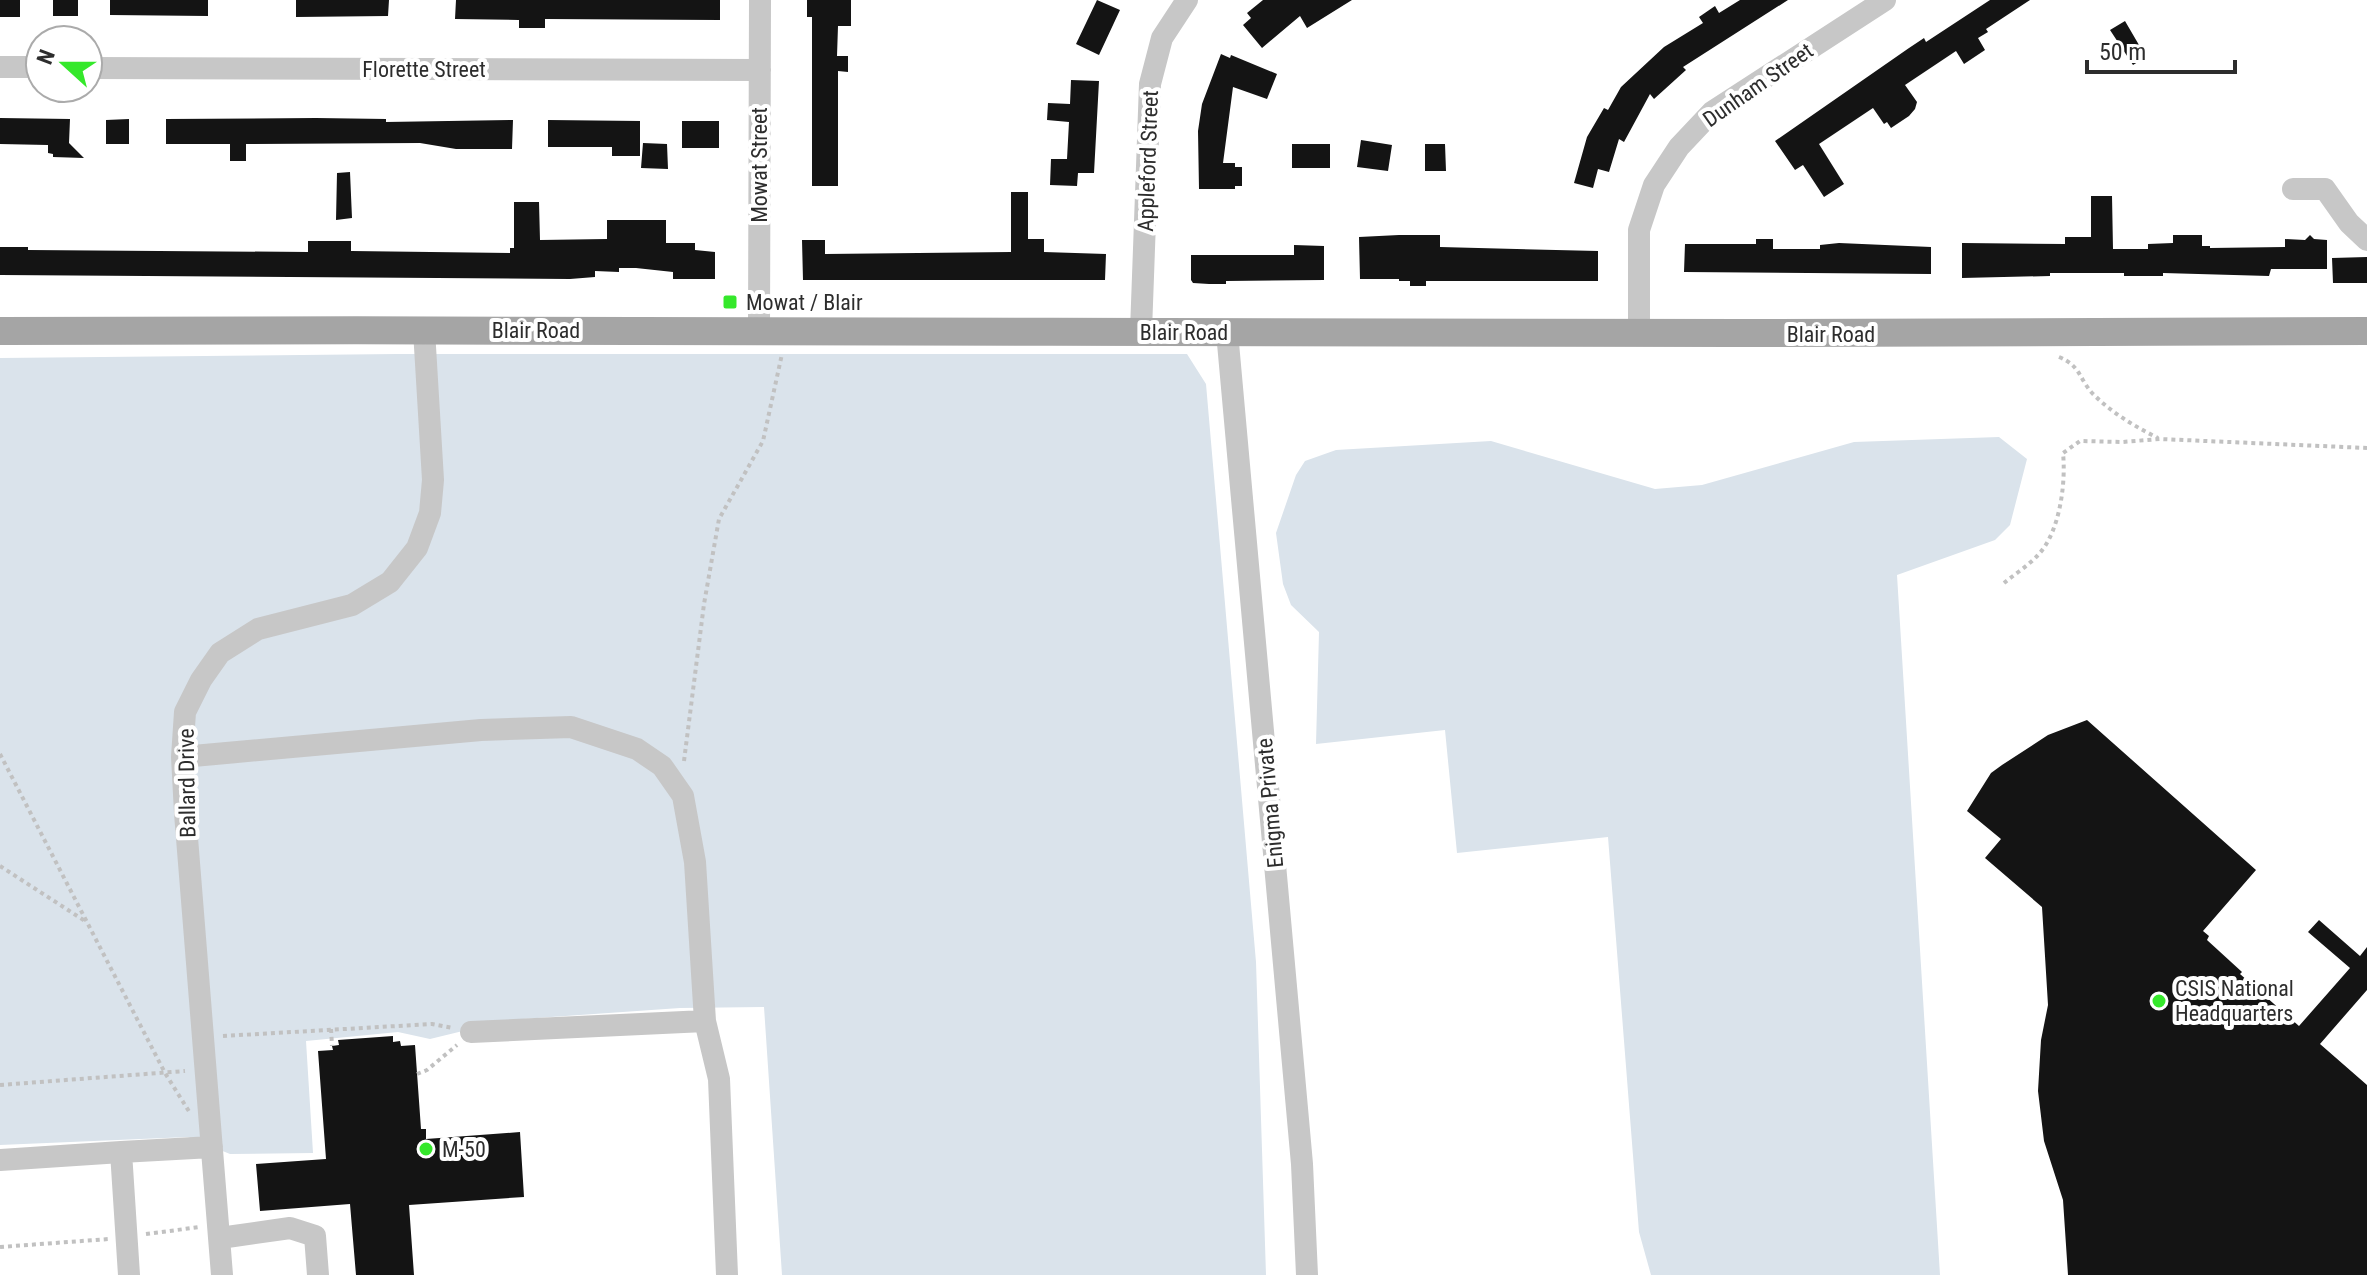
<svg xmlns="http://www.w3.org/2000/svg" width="2367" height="1275" font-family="'Roboto Condensed',sans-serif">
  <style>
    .green { fill: #dae3eb }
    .building { fill: #141414 }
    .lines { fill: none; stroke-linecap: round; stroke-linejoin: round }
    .path { stroke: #c1c1c1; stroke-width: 4; stroke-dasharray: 4 4; stroke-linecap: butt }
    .minor { stroke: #c7c7c7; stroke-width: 22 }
    .major { stroke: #a5a5a5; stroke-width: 28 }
    .poi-dot { fill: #35e82b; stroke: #fff; stroke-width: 3 }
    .labels { text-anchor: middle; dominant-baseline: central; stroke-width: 8; stroke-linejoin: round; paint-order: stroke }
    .street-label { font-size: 22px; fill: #2d2d2d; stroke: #fff }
    .poi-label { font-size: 22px; fill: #2d2d2d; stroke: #fff; text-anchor: start }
  </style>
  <rect width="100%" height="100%" fill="#fff"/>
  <!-- green -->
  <path class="green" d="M397,354H1187L1206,384L1256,962L1266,1275H782L764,1007L680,1008L508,1020L430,1039L398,1032L306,1041L313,1153L230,1154L188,1137L0,1145V358Z
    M1999,437L2027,459L2010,525L1995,540L1897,575L1940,1275H1651L1639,1232L1608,837L1457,853L1445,730L1316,744L1319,632L1291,605L1283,584L1276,533L1296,475L1305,461L1336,450L1491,441L1655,489L1702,485L1854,442Z"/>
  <!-- building -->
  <path class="building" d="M0,0H20V17H0Z
    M53,0H78V16H53Z
    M110,0H208V16L110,15Z
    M296,0H389L388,16L296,17Z
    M456,0H720V20L545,19V28H519V20L455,19Z
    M807,0H851V26H838L837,56H848V72L838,71V186H812V17H807Z
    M1097,0L1120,10L1099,55L1076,44Z
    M1263,0H1352L1307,28L1300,16L1262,48L1243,25L1251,18L1247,13Z
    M1740,0H1788L1683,67L1686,70L1654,99L1650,94L1624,142L1619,139L1609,172L1598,169L1593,188L1574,183L1587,137L1604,108L1608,110L1621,87L1664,47L1703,23L1699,17L1715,6L1719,13Z
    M1990,0H2030L1986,29L1988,32L1978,38L1985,50L1964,64L1956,51L1905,85L1917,102L1915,109L1909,116L1891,128L1887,122L1884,124L1873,108L1819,144L1844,184L1824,197L1803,165L1795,170L1775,141L1909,48L1924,38L1926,42Z
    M2125,21L2146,57L2133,65L2110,30Z
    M1221,54L1230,58L1231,55L1277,74L1267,99L1233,87L1223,163H1235V167H1242V186H1235V189H1199L1198,131L1202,104Z
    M1071,80L1099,81L1094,173H1078L1077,186L1050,185L1051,159H1067L1069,122L1047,120L1048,103L1070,104Z
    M0,118L70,119L69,143L84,158L53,157V154L48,153V145L0,144Z
    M316,118L386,119V122L513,120L512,149H456L420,143L246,144V161H230V144H166V119Z
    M129,119V144H106V120Z
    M548,120L640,121V156H612V147H548Z
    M682,121H719V148H682Z
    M1361,140L1392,145L1388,171L1357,167Z
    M643,143L667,144L668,169L641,168Z
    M1292,144H1330V168H1292Z
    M1425,144H1445L1446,171H1425Z
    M350,172L352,218L336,220L337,173Z
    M1011,192H1028V239H1044V252L1106,254L1105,280H803L802,240H825V254L1011,252Z
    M2091,196H2112L2113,249H2148V244L2173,243V235H2202V246H2210V248L2285,247V239L2305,240L2310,235L2314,239L2327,240V269H2271L2269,276L2163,273V276H2124V273H2050V276L1962,278V243L2065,244V237H2091Z
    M514,202H539L540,240L607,239V220H666V243H695V250L715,252V279H673V272L636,268H619V272L595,271V277L570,279L0,275V247H28V250L308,252V241H351V251L510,253V248H514Z
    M1399,235H1440V247L1598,251V281H1426V286H1410V281H1399V279H1360L1359,237Z
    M1756,239H1773V249H1820V245L1839,243L1931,247V274L1684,272L1685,244H1756Z
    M1294,245L1324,246V280L1226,281V284H1209L1193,283L1191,280V255H1294Z
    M2367,257V283H2333L2332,258Z
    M2087,720L2256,870L2203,931L2209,936L2207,940L2242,972L2240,974L2299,1026L2350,968L2308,932L2319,920L2360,956L2367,947V990L2320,1044L2367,1085V1275H2068L2063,1200L2044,1141L2038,1091L2041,1040L2048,1005L2042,907L1985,858L2001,839L1967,811L1991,773L2002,765L2048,735Z
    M393,1036V1042L400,1041L401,1046L415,1045L421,1129H426V1139L520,1132L524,1197L409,1205L414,1275H356L350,1204L260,1211L256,1164L326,1159L318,1051L333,1050L332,1046L339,1045L338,1040Z"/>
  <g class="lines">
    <!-- path -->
    <path class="path" d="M2059,357C2081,366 2079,379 2093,394C2112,413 2134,426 2158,438
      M2004,583C2015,574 2029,565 2038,555C2060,532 2066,483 2063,453L2080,441L2122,442L2160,439L2367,448
      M0,754L165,1073L190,1113
      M684,761L704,604L719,519L763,441L782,354
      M0,866L85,921
      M331,1029L332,1046
      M223,1036L432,1024L453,1028
      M417,1074L427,1070L457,1045
      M0,1085L185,1071
      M146,1234L200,1227
      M0,1247L109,1239"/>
    <!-- minor -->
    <path class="minor" d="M0,67H40
      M88,68L760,70
      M2293,189H2325L2349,223L2367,240
      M759,329L760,0
      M1141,331L1150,84L1162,38L1187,0
      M1227,332L1302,1164L1307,1275
      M1639,334V230L1654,185L1679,147L1712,112L1885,0
      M182,757L481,730L571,727L637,749L662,766L683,796L695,862L705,1021L719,1079L727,1275
      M471,1032L705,1021
      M121,1152L212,1147
      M0,1160L121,1152L129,1275
      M220,1238L290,1228L315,1236L318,1275
      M222,1275L185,813L182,757L185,712L201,680L220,653L258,629L352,605L390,582L417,548L430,513L433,480L424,330"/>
    <!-- major -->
    <path class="major" d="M0,331C789,328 1578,337 2367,331"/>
  </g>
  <!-- markers -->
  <g class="poi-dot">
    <rect x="722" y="294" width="16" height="16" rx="4"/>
    <circle cx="2159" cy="1001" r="8"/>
    <circle cx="426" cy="1149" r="8"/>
  </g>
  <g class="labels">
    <!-- street labels -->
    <g class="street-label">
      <text x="424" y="69">Florette Street</text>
      <text transform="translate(1758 85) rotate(-35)">Dunham Street</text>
      <text transform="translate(1148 161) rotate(-88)">Appleford Street</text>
      <text transform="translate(759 165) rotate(-90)">Mowat Street</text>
      <text x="536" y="330">Blair Road</text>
      <text x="1184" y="332">Blair Road</text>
      <text x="1831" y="334">Blair Road</text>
      <text transform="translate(187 783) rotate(-91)">Ballard Drive</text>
      <text transform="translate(1270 803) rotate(-95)">Enigma Private</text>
    </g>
    <!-- poi labels -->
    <g class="poi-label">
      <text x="746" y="302">Mowat / Blair</text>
      <text x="2175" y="988">CSIS National<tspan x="2175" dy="25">Headquarters</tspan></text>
      <text x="442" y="1149">M-50</text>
    </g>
  </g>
  <!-- north arrow -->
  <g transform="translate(64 64) rotate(291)"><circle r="38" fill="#ffffff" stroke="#ababab" stroke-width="2"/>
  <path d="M0-6L14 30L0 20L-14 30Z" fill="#35e82b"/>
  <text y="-12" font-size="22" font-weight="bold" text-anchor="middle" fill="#2d2d2d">N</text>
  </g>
  <!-- scale -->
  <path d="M2087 60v12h148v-12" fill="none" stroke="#2d2d2d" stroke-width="4"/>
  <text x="2099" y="60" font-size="24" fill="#2d2d2d" stroke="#ffffff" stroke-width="6" paint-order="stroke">50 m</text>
</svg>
